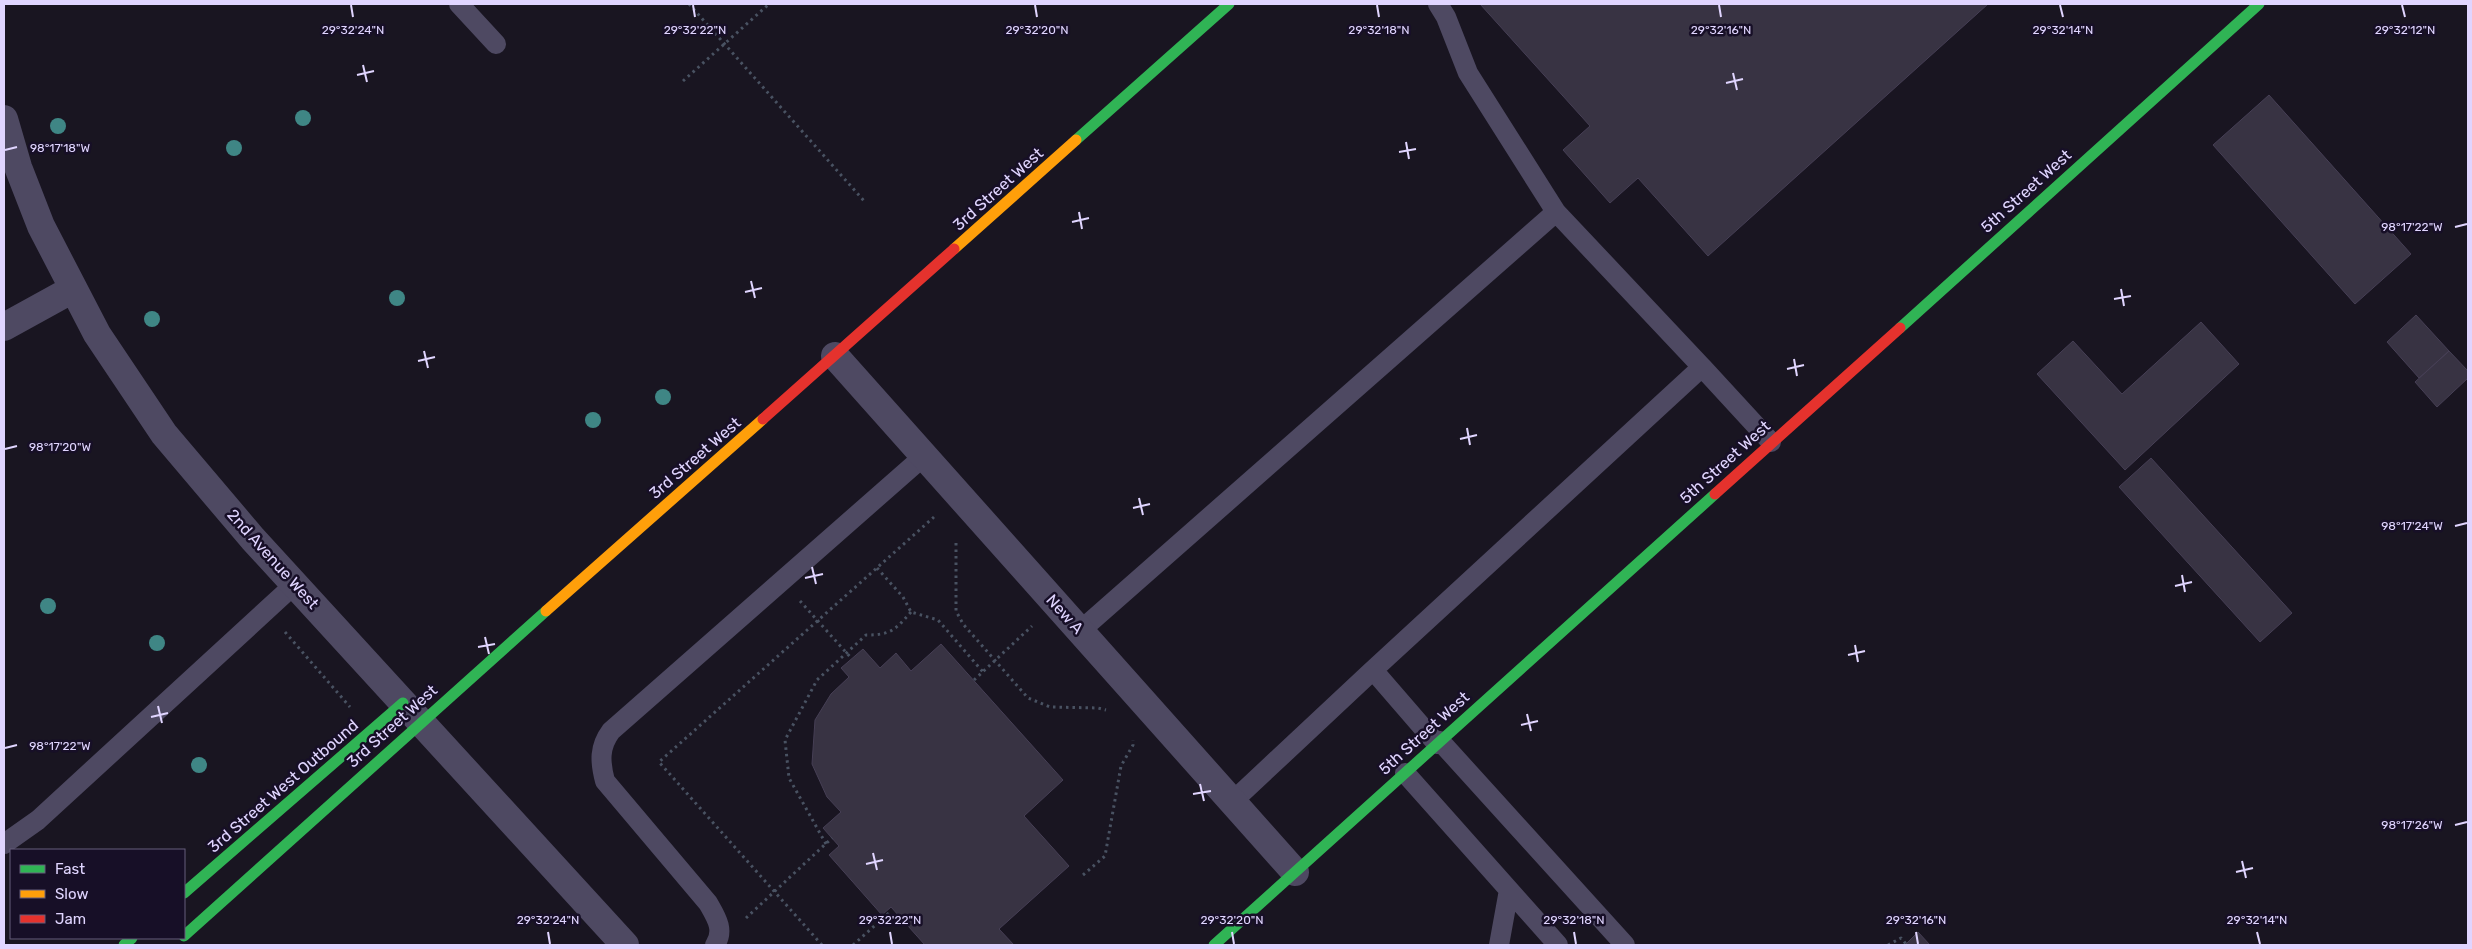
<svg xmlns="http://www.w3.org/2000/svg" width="2472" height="949" font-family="Rubik,sans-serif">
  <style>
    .building { fill: #383343; stroke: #463f55 }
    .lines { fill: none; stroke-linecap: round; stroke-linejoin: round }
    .path { stroke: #495262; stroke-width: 3; stroke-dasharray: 2.5 4; stroke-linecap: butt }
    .lane { stroke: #4e4962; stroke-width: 20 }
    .street { stroke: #4e4962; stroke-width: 28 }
    .fast { stroke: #30b455; stroke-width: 11 }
    .slow { stroke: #ff9f0a; stroke-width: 11 }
    .jam { stroke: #e5322d; stroke-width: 11 }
    .tree { fill: #3f8685 }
    .ticks { fill: none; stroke: #e0d5ff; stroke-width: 2 }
    .labels { text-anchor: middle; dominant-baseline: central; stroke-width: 5; stroke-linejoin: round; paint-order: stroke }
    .street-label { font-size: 16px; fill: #e0d5ff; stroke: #170f27 }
    .ticks-label { font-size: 12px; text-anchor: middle; fill: #e0d5ff; stroke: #170f27; stroke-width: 5; stroke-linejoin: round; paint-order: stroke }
  </style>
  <rect width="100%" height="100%" fill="#191521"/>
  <!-- building -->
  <path class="building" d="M1480,4H1988L1708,256L1638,178L1610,203L1563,150L1590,126Z
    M2269,95L2411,254L2355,304L2213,145Z
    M2416,315L2449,351L2419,378L2387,342Z
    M2201,322L2239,364L2125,470L2037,374L2073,341L2122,394Z
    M2449,351L2468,371V378L2437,407L2415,382Z
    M2151,458L2292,613L2260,642L2119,487Z
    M941,644L1063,780L1024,816L1069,866L999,929L1014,945H925L891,907L882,915L829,855L839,846L823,828L841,812L827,797L812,764L815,720L831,694L849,677L841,668L863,649L880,668L896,653L911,671Z
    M1918,932L1930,945H1904L1906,944Z"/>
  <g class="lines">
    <!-- path -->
    <path class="path" d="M689,4L865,202
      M683,81L769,4
      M956,543V611L963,624L1028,698L1050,707L1098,708L1106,710
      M877,568L903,597L911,612L938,620L983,672
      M800,601L852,659
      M285,632L350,707
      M974,680L1032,626
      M826,844L789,778L785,740L817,680L866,635C891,635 895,630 911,612
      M1083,875L1105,856L1121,766L1133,745V740
      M746,918L832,838
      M822,945L659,762L934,517
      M853,945L890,912
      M1888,945L1901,938L1906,944"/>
    <!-- lane -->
    <path class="lane" d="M459,4L496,44
      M1556,212L1702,367
      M1080,631L1556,212L1468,73L1446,17L1438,4
      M1440,741L1625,945
      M1437,744L1373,670L1702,367L1771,442
      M1405,773L1558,945
      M1232,802L1373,670
      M4,844L38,820L295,584
      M715,945C725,930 716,917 708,903L605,781C600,762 599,747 611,731L924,456
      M1499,945L1509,890"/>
    <!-- street -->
    <path class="street" d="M4,119L18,167L41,226L97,334L164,434L253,539L625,945
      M4,327L73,289
      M835,356L1295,872"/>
    <!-- fast -->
    <path class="fast" d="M1076,140L1229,4
      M1900,328L2259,4
      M184,893L403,703
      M184,936L546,611
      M124,945L132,938
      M1214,945L1715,494"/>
    <!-- slow -->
    <path class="slow" d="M954,249L1076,140
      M546,611L763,419"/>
    <!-- jam -->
    <path class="jam" d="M763,419L954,249
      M1715,494L1900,328"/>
  </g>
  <!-- trees -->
  <g class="tree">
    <circle cx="303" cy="118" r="8"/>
    <circle cx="58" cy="126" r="8"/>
    <circle cx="234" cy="148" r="8"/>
    <circle cx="397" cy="298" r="8"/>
    <circle cx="152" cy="319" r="8"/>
    <circle cx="663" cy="397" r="8"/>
    <circle cx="593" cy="420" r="8"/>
    <circle cx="48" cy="606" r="8"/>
    <circle cx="157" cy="643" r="8"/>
    <circle cx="199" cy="765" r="8"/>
  </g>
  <!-- ticks -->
  <path class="ticks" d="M351,5L353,17M693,5L695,17M1035,5L1037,17M1377,5L1379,17M1719,5L1721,17M2060,5L2063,17M2402,5L2405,17M363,65L367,82M1733,73L1737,90M357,75L374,71M1726,83L1743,79M1406,142L1409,159M5,150L17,147M1399,152L1416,149M1079,212L1082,229M1072,222L1089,218M2455,227L2467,224M751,281L755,298M2121,289L2124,306M745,292L762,288M2114,299L2131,296M424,351L428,368M1794,359L1797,376M418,361L435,357M1787,369L1804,365M1467,428L1470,445M1460,439L1477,435M5,449L17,446M1139,498L1143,515M1133,508L1150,504M2455,526L2467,523M812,567L816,584M2182,575L2185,592M805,578L823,574M2175,586L2192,582M485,637L489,654M1855,645L1858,662M478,647L495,644M1848,655L1865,651M158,706L162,723M1527,714L1531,731M151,717L168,713M1521,725L1538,721M5,748L17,745M1200,784L1204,801M1193,794L1211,791M2455,825L2467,822M873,853L877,870M2242,861L2246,878M866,864L883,860M2236,872L2253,868M548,932L550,944M890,932L892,944M1232,932L1234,944M1574,932L1576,944M1916,932L1918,944M2257,932L2260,944"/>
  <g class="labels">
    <!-- street labels -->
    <g class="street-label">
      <text transform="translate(998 189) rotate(-42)">3rd Street West</text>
      <text transform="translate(2026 191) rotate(-42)">5th Street West</text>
      <text transform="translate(695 458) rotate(-41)">3rd Street West</text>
      <text transform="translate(1725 462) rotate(-42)">5th Street West</text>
      <text transform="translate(273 559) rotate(48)">2nd Avenue West</text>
      <text transform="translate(1065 614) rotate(48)">New A</text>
      <text transform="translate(392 726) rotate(-42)">3rd Street West</text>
      <text transform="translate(1424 733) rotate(-42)">5th Street West</text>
      <text transform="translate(283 786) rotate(-41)">3rd Street West Outbound</text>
    </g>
  </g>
  <g class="ticks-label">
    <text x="353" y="34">29°32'24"N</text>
    <text x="695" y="34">29°32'22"N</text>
    <text x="1037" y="34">29°32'20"N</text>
    <text x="1379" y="34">29°32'18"N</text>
    <text x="1721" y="34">29°32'16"N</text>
    <text x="2063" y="34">29°32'14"N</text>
    <text x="2405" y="34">29°32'12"N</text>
    <text x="60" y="152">98°17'18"W</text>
    <text x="2412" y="231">98°17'22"W</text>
    <text x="60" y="451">98°17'20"W</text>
    <text x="2412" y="530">98°17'24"W</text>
    <text x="60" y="750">98°17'22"W</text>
    <text x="2412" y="829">98°17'26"W</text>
    <text x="548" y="924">29°32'24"N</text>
    <text x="890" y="924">29°32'22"N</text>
    <text x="1232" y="924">29°32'20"N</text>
    <text x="1574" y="924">29°32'18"N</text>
    <text x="1916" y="924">29°32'16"N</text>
    <text x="2257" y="924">29°32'14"N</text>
  </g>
  <!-- border -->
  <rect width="2472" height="949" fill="none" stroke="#e0d5ff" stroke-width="10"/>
  <!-- legend -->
  <rect x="10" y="849" width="175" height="90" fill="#170f27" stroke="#675e7d"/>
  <rect x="20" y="865" width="25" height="8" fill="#30b455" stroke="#675e7d"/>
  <text x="55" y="874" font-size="15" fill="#e0d5ff">Fast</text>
  <rect x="20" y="890" width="25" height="8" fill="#ff9f0a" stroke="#675e7d"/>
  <text x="55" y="899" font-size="15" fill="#e0d5ff">Slow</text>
  <rect x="20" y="915" width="25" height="8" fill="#e5322d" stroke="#675e7d"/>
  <text x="55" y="924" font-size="15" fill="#e0d5ff">Jam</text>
</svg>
